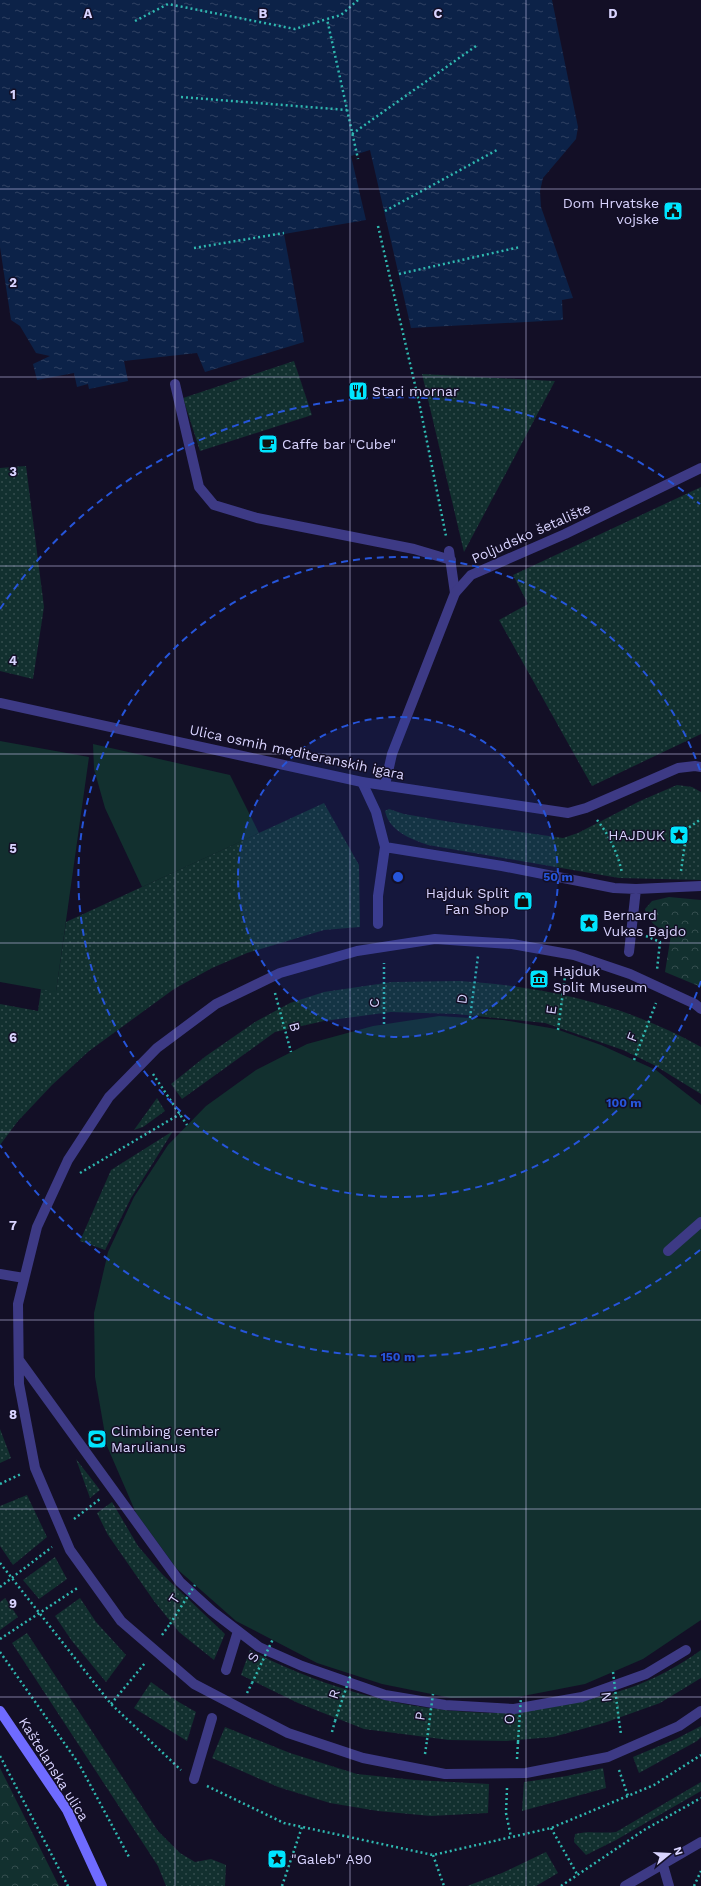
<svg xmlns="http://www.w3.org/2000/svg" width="701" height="1886" font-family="'Work Sans',sans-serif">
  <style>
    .grass { fill: url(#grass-dots) }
    .park { fill: url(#park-crowns) }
    .pitch { fill: #12302f }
    .water { fill: url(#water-ripples) }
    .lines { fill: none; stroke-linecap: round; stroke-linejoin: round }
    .path { stroke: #2fb8b0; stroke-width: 2.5; stroke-dasharray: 2 3; stroke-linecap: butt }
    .lane { stroke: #3d3a85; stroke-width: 10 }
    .street { stroke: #3d3a85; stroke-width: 10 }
    .secondary { stroke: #6f6bff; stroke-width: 10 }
    .path-bridge { stroke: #2fb8b0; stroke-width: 2.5; stroke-dasharray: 2 3; stroke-linecap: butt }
    .grid { fill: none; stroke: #d9d4ff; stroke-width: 1; stroke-opacity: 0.55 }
    .ring { fill: none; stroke: #2655da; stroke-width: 2; stroke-dasharray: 7 5 }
    .labels { text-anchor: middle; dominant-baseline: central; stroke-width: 3; stroke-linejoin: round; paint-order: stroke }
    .poi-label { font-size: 14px; fill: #d9d4ff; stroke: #130f26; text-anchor: start }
    .street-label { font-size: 14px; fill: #d9d4ff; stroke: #130f26 }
    .grid-label { font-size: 13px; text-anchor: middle; font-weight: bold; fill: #d9d4ff; stroke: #130f26; stroke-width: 3; stroke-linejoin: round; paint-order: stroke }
    .centre { fill: #2655da; stroke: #130f26; stroke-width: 2 }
    .ring-label { font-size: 12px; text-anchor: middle; font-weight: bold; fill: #2655da; stroke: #130f26; stroke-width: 3; stroke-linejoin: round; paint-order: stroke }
  </style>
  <defs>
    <pattern id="grass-dots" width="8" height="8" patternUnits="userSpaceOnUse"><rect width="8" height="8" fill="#12302f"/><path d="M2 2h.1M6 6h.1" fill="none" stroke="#344d4e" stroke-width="1.8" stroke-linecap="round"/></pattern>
    <pattern id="park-crowns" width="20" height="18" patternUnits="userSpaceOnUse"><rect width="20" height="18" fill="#12302f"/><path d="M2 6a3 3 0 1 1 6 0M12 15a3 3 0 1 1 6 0" fill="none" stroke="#344d4e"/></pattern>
    <pattern id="water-ripples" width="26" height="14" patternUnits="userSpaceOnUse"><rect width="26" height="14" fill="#0c2248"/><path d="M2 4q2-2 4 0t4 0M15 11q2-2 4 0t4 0" fill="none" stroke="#2f4163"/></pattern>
  </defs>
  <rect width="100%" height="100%" fill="#130f26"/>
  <!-- grass -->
  <path class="grass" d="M294,361L312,415L200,451L183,398Z
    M422,374L555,381L464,552Z
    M26,466L44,607L33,679L0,671V468Z
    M701,487V734L592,786L499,620L528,604L513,575Z
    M677,785L692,787L701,792V880L619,878L428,845C411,839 389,831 385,811L389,809L404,814L451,822L563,838L578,833L640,801Z
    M324,803L359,865L360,927L324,930L247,953L212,968L174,989L89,1051L52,1085L18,1121L0,1145V1004L38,1011L41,989L56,991L66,922Z
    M460,981C548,987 624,1004 701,1047V1094L654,1065L623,1050L545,1023L456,1014L391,1012L324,1021L275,1032L182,1099L171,1084L206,1056L255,1022L290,1003L324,992L392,982Z
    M157,1098L165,1111L143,1127L134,1130Z
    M173,1131L131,1198L105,1250L80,1241L111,1170Z
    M0,1429L11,1458L0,1463Z
    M76,1459L100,1490L90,1498Z
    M27,1495L47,1537L13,1565L0,1546V1506Z
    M112,1502L138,1546L162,1574L225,1634L214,1660L179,1632L154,1601L108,1535L97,1513Z
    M55,1557L67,1579L39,1599L23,1580Z
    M5,1598L18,1617L0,1630V1602Z
    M80,1598L96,1622L126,1655L106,1682L72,1641L55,1616Z
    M27,1633L158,1831L180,1853L195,1862L211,1859L226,1865L225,1886H166L158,1866L12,1643Z
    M250,1650C324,1689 409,1712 493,1713C518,1713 544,1708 568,1704C617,1695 660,1680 701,1650V1678L660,1703L604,1723L553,1737L506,1741L449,1740L364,1729L298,1703L241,1675Z
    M151,1682L177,1701L196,1712L187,1741L134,1708Z
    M701,1726V1737L697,1741L639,1773L633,1757L676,1739Z
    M225,1727L290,1753L357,1774L415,1780L489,1784L488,1813L431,1816L378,1811L330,1803L278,1787L212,1758Z
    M603,1768L606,1788L522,1811L524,1782L567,1776Z
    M701,1782V1791L616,1840L586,1855L574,1842L575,1834C588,1830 602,1834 616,1832Z
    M546,1852L558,1873L536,1886H467L502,1873Z"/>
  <!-- park -->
  <path class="park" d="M669,897L701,900V987L665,972L671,935C660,928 647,923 645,909L652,901Z
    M0,1768L59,1886H0Z"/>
  <!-- pitch -->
  <path class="pitch" d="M0,741L89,757L56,992L0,982Z
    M93,744L230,775L259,833L142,887L105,808L94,769Z
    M439,1016L503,1020L556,1029L601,1045L656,1070L701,1105V1620L643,1659L585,1684L518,1697L451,1698L382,1684L317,1663L236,1621L177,1569L136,1513L107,1446L95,1377L94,1313L108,1252L134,1197L168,1145L206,1106L256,1070L307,1044L373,1026Z"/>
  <!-- water -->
  <path class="water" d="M0,0H552L578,127L576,139L543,178L540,191L541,207L573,298L562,300L563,320L411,328L370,150L351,156L366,220L284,234L304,342L205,372L197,353L124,361L128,381L89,389L88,384L77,387L74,373L37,380L33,364L50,356L36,353L20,326L11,320L0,247Z"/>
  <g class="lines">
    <!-- path -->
    <path class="path" d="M358,0L341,15L327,19L358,159
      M135,21L168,4L295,29L327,19
      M181,97L347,110
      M352,134L476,46
      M385,211L497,150
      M378,226L419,402L446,536
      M194,248L284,233
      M399,274L520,247
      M597,820C609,835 618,853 622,873
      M681,871L687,829L701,819
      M646,936L660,942L657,970
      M275,993L291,1052
      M470,1018L478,956
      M384,1024V963
      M558,1030L566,969
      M634,1060L656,1003
      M153,1074L187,1125
      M80,1173L180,1114
      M0,1484L21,1474
      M74,1519L100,1499
      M0,1563L111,1704L181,1770
      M0,1587L52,1547
      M162,1635L170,1624
      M0,1639L79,1587
      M0,1652L79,1764L129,1857
      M247,1693L252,1683
      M111,1704L145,1663
      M619,1721L621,1734
      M332,1732L335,1721
      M425,1754L427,1740
      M0,1756L68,1886
      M517,1759L518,1742
      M619,1770L628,1796
      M207,1786L284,1823L433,1855L551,1828L654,1785L701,1755
      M507,1788L506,1813L511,1837
      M551,1828L577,1874
      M433,1855L444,1886
      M282,1886L302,1827
      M561,1886L644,1830L701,1798
      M694,1886L701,1871"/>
    <!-- lane -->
    <path class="lane" d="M175,384L199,487L214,505L257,518L414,549L451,560
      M449,551L455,593
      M362,782L376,812L385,847L502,866L614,888L636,889L701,886
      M378,924V896L385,847
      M629,952L636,889
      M701,1009L695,1004L630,974L574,955L512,944L435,939L357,951L280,973L216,1004L157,1048L109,1097L68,1160L37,1227L18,1304L19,1384L35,1468L70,1550L121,1621L194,1684L288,1733L363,1758L445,1774L526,1773L608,1757L679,1726L701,1711
      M668,1251L701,1222
      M0,1274L24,1278
      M19,1360L180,1582L212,1611L259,1647L302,1666L385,1695L445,1705L514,1709L582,1697L646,1674L686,1650
      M226,1670L238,1631
      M194,1779L212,1718"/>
    <!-- street -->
    <path class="street" d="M0,703L362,782L568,813L586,808L678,768L695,766L701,767
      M385,785L392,754L455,593L471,575L565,534L701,468
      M663,1865L669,1886
      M625,1886L701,1842"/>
    <!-- secondary -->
    <path class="secondary" d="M0,1711L67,1810L102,1886"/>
    <!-- path-bridge -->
    <path class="path-bridge" d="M170,1624L195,1585
      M613,1672L619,1721
      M252,1683L273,1639
      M335,1721L351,1674
      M427,1740L433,1694
      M518,1742L521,1697"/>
  </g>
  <!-- grid -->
  <path class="grid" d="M175,0V1886M350,0V1886M526,0V1886M0,189H701M0,377H701M0,566H701M0,754H701M0,943H701M0,1132H701M0,1320H701M0,1509H701M0,1697H701"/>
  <!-- distance rings -->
  <circle cx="398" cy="877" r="160" fill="#2655da" fill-opacity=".12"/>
  <g class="ring">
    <circle cx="398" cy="877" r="160"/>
    <path d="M701 981A320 320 0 1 1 701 773"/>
    <path d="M700 1250A480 480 0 0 1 0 1145M0 609A480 480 0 0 1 700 504"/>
  </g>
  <!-- icons -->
  <defs>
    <g id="civic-square" transform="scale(1)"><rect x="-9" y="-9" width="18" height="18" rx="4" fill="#00e5ff" stroke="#130f26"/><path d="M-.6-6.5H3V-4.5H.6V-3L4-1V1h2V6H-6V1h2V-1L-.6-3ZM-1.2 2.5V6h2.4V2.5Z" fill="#111"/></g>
    <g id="restaurant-square" transform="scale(1)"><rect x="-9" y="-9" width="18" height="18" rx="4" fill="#00e5ff" stroke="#130f26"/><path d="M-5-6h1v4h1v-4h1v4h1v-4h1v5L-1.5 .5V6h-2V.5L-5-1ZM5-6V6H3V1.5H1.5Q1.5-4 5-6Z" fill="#111"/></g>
    <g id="cafe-square" transform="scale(1)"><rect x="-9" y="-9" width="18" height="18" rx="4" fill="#00e5ff" stroke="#130f26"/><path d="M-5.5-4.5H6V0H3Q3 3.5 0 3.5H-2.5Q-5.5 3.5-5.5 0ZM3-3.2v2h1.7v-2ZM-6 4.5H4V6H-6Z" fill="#111"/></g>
    <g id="sight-square" transform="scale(1)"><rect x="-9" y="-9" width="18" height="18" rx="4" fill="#00e5ff" stroke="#130f26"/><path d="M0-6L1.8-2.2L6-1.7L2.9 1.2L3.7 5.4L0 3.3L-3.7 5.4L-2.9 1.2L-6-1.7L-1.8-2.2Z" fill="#111"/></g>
    <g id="shop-square" transform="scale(1)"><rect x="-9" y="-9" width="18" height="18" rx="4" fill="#00e5ff" stroke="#130f26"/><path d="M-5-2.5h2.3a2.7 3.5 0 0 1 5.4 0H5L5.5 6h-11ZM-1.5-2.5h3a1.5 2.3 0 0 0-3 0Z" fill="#111"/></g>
    <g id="museum-square" transform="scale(1)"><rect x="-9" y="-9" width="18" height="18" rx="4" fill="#00e5ff" stroke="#130f26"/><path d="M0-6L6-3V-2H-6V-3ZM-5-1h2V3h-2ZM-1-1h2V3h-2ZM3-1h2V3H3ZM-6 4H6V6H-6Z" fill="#111"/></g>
    <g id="stadium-square" transform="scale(1)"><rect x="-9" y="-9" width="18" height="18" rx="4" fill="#00e5ff" stroke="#130f26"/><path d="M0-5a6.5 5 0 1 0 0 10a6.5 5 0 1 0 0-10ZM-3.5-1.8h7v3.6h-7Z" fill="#111"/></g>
  </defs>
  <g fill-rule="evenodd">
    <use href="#civic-square" x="673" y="211"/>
    <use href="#restaurant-square" x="358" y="391"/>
    <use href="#cafe-square" x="268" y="444"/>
    <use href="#sight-square" x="679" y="835"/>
    <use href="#shop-square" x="523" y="901"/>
    <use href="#sight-square" x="589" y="923"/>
    <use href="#museum-square" x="539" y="979"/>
    <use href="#stadium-square" x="97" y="1439"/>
    <use href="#sight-square" x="277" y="1859"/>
  </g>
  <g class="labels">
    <!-- poi labels -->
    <g class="poi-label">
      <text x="659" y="203" text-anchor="end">Dom Hrvatske<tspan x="659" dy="16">vojske</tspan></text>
      <text x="372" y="391">Stari mornar</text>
      <text x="282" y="444">Caffe bar "Cube"</text>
      <text x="665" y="835" text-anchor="end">HAJDUK</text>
      <text x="509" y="893" text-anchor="end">Hajduk Split<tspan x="509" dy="16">Fan Shop</tspan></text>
      <text x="603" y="915">Bernard<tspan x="603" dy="16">Vukas Bajdo</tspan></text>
      <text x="553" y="971">Hajduk<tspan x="553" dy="16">Split Museum</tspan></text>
      <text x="111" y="1431">Climbing center<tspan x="111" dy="16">Marulianus</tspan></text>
      <text x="291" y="1859">"Galeb" A90</text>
    </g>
    <!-- street labels -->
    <g class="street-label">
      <text transform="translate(531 533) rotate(-24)">Poljudsko šetalište</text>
      <text transform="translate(297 752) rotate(12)">Ulica osmih mediteranskih igara</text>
      <text transform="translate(462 999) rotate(-83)">D</text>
      <text transform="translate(374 1003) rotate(-90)">C</text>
      <text transform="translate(551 1010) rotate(-82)">E</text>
      <text transform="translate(295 1027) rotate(75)">B</text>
      <text transform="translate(632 1037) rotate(-69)">F</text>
      <text transform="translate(174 1599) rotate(-57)">T</text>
      <text transform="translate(253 1657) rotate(-64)">S</text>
      <text transform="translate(334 1694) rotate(-72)">R</text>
      <text transform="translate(606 1697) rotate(-96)">N</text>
      <text transform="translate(420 1716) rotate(-82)">P</text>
      <text transform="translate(509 1719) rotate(-87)">O</text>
      <text transform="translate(54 1769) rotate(58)">Kaštelanska ulica</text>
    </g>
  </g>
  <g class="grid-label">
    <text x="88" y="18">A</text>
    <text x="263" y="18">B</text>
    <text x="438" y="18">C</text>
    <text x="613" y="18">D</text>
    <text x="13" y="99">1</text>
    <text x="13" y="287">2</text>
    <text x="13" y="476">3</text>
    <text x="13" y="665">4</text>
    <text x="13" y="853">5</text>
    <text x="13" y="1042">6</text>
    <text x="13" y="1230">7</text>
    <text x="13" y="1419">8</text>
    <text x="13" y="1608">9</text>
  </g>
  <circle cx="398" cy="877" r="6" class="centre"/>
  <g class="ring-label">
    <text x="558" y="881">50 m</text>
    <text x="624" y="1107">100 m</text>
    <text x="398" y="1361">150 m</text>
  </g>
  <!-- north arrow -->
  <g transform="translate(669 1854) rotate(72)" stroke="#130f26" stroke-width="3" paint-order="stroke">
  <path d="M0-3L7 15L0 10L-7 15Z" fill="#d9d4ff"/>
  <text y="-6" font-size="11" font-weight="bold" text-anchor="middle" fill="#d9d4ff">N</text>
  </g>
</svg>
